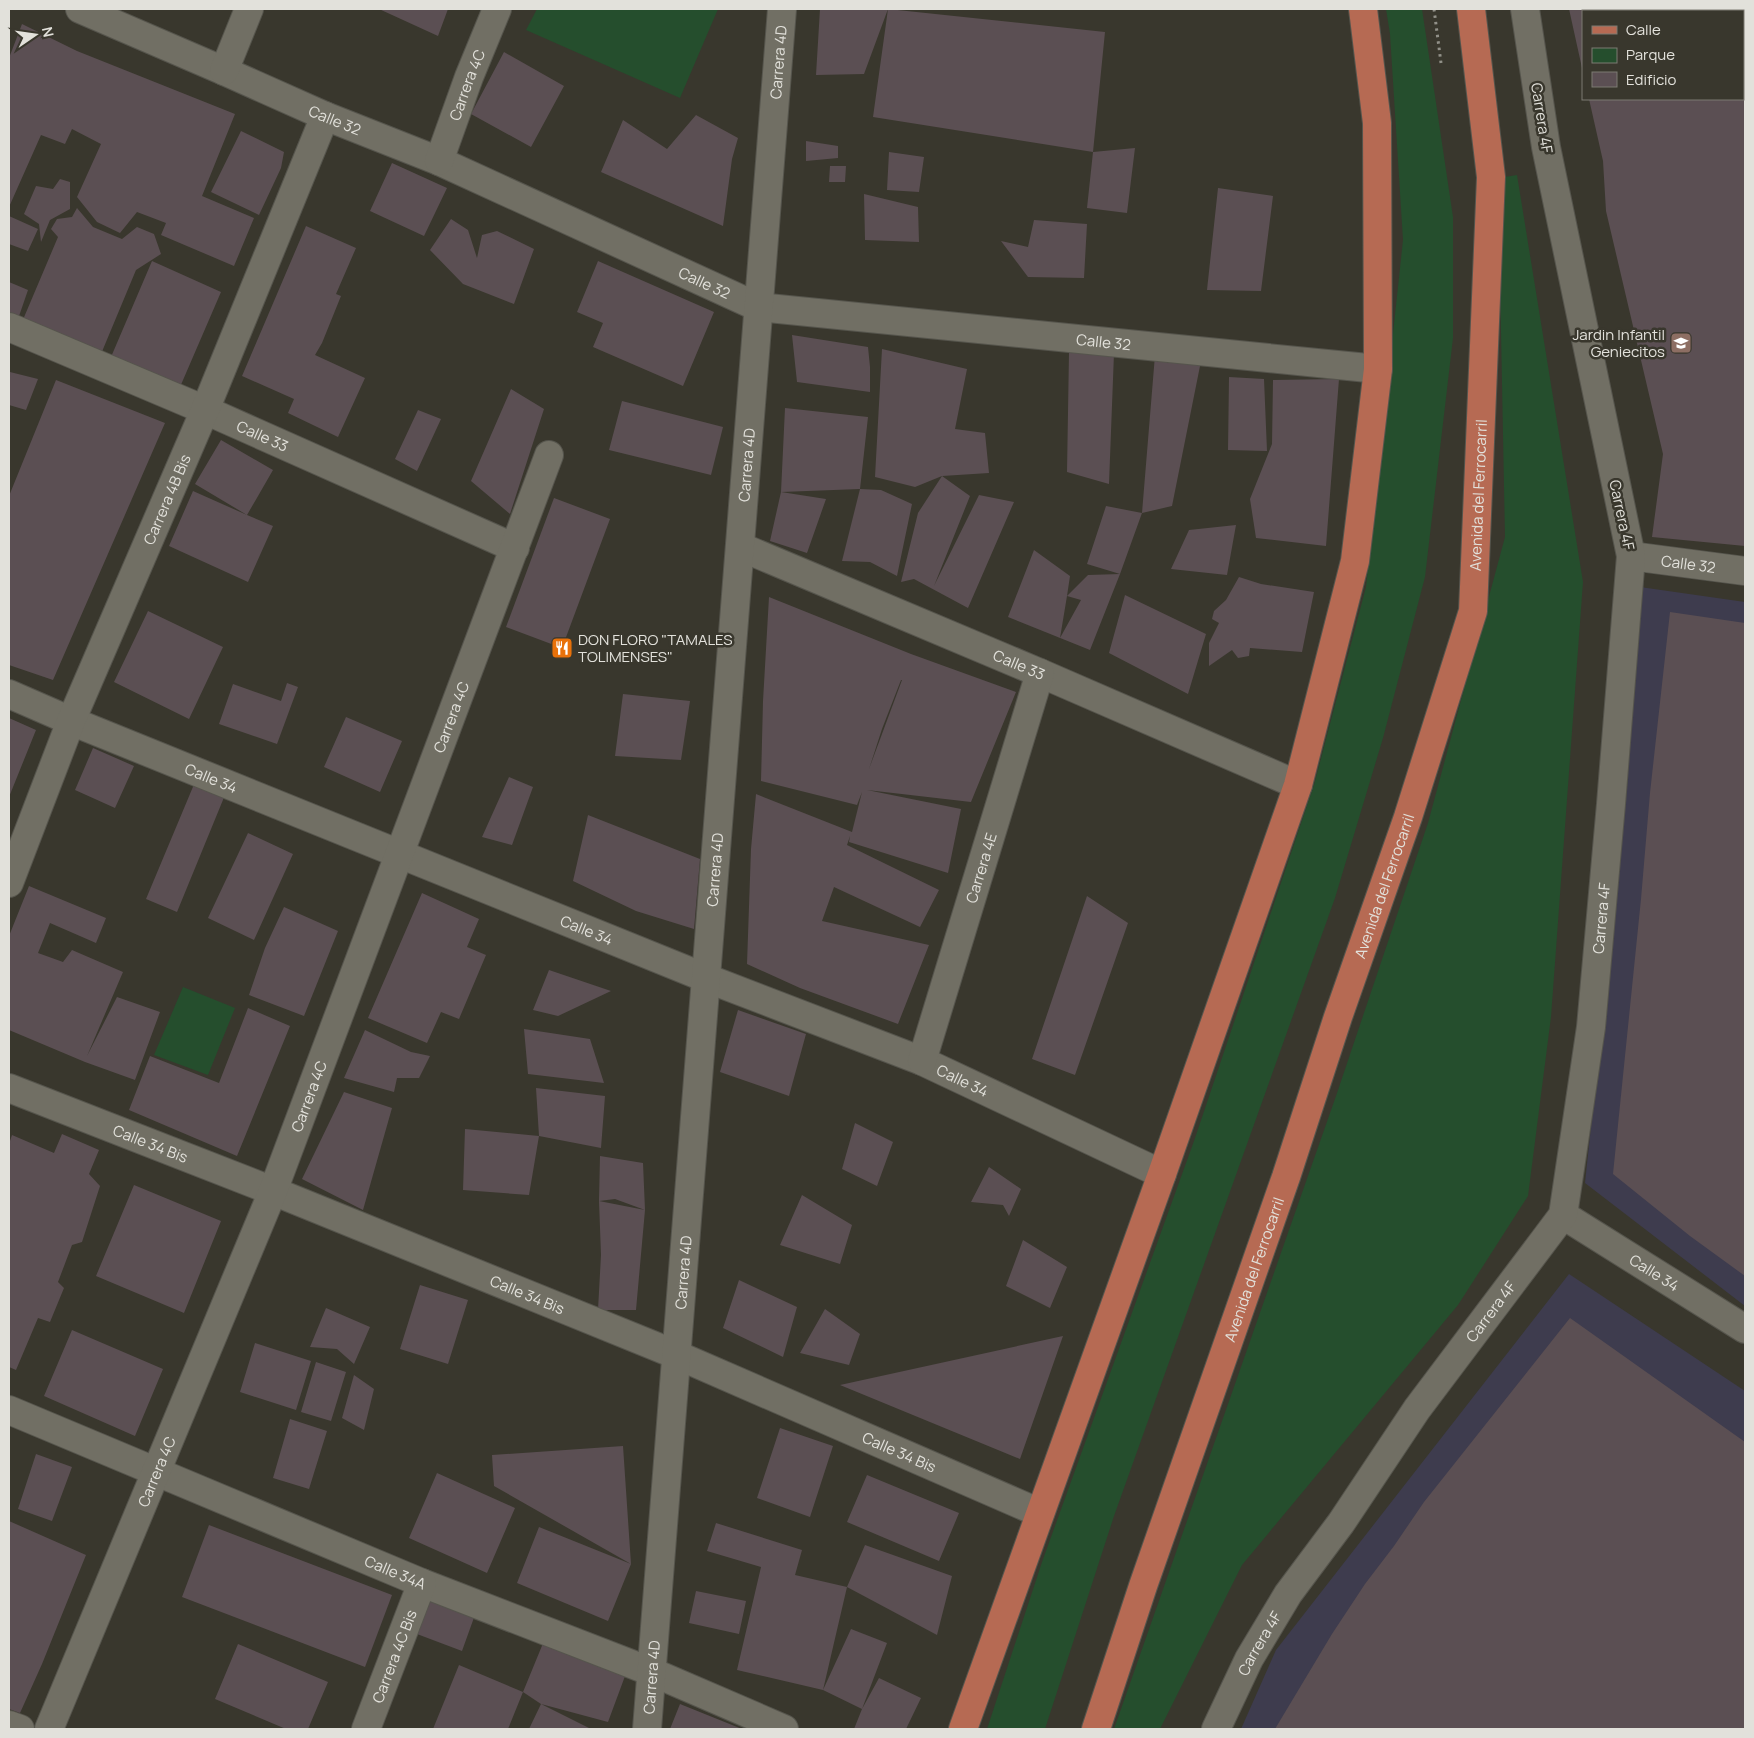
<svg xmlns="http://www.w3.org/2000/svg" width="1754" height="1738" font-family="Manrope,sans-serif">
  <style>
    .commercial { fill: #3e3c4e }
    .green { fill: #254e2d }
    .building { fill: #5b4f53; fill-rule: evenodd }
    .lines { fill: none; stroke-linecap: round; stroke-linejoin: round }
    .minor-casing { stroke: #56554d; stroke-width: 30 }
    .major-casing { stroke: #56554d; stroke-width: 30 }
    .path { stroke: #929189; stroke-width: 3; stroke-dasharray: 2.5 4; stroke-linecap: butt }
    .minor { stroke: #716f64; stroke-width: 28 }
    .major { stroke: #b66a53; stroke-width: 28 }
    .labels { text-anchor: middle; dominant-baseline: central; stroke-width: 5; stroke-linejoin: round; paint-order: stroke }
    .street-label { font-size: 15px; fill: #e2e1db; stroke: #39372d }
    .poi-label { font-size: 15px; fill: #e2e1db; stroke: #39372d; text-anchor: end }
  </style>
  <rect width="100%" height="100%" fill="#39372d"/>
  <!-- commercial -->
  <path class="commercial" d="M1640,587L1745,602V1306L1585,1183L1627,788Z
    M1569,1274L1745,1391V1729H1241L1276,1650Z"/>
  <!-- green -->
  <path class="green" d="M537,9H718L680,98L526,30Z
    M1386,9H1422L1453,217V338L1425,577L1383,738L1335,898L1114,1516L1045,1729H987L1042,1562L1194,1141L1314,785L1366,587L1403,240L1390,34Z
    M1517,175L1583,582L1551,1017L1528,1196L1458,1305L1242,1565L1160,1729H1114L1336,1096L1428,823L1505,537L1498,178Z
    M183,987L235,1008L208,1075L154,1055Z"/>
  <!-- building -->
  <path class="building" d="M379,9H448L438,36Z
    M820,9H888L864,74L816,75Z
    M888,9L1105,32L1093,152L1135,148L1127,213L1087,208L1093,152L873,117Z
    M1569,9H1745V546L1652,537L1663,454L1606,211L1603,161L1589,99H1743V11H1583L1582,68Z
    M22,24L77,51L235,114L202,196L254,218L234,266L161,235L166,223L137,212L120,233L97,222L77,197L101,144L72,129L65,144L41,135L9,207V58Z
    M504,52L564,86L531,147L471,114Z
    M696,115L738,138L732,159L723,226L601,172L623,120L667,149Z
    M241,131L284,152L281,168L259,215L211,192Z
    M806,141L838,146V158L806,161Z
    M889,152L924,157L919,192L887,190Z
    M392,163L447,188L424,236L370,211Z
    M830,166H846L845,182H829Z
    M60,179L70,182V209L50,220L41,242L39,224L24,214L36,186L53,189Z
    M1218,188L1273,196L1261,291L1207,290Z
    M864,194L918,207L919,242L865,240Z
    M77,208L93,227L122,239L137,227L154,234L161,254L136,270L101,354L22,322L58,237L51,229L57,219L72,217Z
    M9,216L38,229L28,251L9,244Z
    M451,219L468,230L477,258L482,235L497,231L534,249L514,304L463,284L430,250Z
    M1034,220L1087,224L1084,278L1028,277L1001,241L1028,247Z
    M306,226L356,248L336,294L341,296L322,343L315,355L365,378L338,437L288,413L294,399L242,376Z
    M152,261L221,292L180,387L111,357Z
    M598,261L714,312L683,386L593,347L603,323L577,312Z
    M9,282L28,290L17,322L9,319Z
    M792,335L868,347L870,367V392L797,382Z
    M882,349L967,369L955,429L985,433L989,473L942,476L970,496L934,586L979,495L1014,502L968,608L914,579L901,582L918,513L942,476L915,487L875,477Z
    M1069,352L1114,353L1109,484L1067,472Z
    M1155,355L1202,356L1172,506L1142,513Z
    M10,372L38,379L26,410L9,405V377Z
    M1229,377L1264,379L1267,451L1228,450Z
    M1339,379L1326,546L1256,538L1250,499L1272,444L1273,380Z
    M56,380L165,423L53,680L9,665V496Z
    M511,389L544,409L510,514L471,481Z
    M622,401L723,427L711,475L609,450Z
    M785,408L868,417L860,489L881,490L912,504L897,576L870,562L842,561L860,489L781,492Z
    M418,410L441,419L417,471L395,459Z
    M221,440L273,470L247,515L273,526L248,582L169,546L193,491L247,515L195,484Z
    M781,492L826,499L807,553L770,541Z
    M554,498L610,519L562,648L506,627Z
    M1106,506L1142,513L1120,574L1087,564Z
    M1236,525L1227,575L1171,569L1189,530Z
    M1034,550L1070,576L1067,596L1088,575L1120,574L1090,650L1008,617ZM1067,596L1081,600L1060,638Z
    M1239,577L1261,584L1314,592L1302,652L1250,648L1249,656L1238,658L1232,650L1209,666V643L1219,623L1212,619L1214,611L1226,600Z
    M1125,595L1206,634L1188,694L1109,653Z
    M769,597L911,654L1016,692L971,802L867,790L961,809L948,873L849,842L850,836L847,845L939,890L920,927L834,887L822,921L929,945L898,1024L800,988L747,964L751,849L756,794L852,832L862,792L857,805L761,781L763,701ZM901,680H902L869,769L882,729Z
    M148,611L223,647L189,719L114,682Z
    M1670,612L1745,623V1276L1690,1236L1613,1174L1641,899L1650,793Z
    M287,683L298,687L277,744L219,724L233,684L281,701Z
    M623,694L690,701L681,760L615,756Z
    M346,717L402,741L380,792L324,767Z
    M9,718L36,730L9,797Z
    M93,748L134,766L115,808L75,790Z
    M509,777L533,787L512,845L482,837Z
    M195,782L225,795L177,912L146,899Z
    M588,815L700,859L694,929L636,911L573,881Z
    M248,833L293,854L254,940L208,918Z
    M29,886L106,918L96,943L50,923L38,953L63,962L72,950L123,972L87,1056L117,997L160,1012L135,1080L85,1062L9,1030V936Z
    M422,893L479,919L467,947L486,955L459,1019L441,1012L427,1043L368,1018Z
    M1087,896L1128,923L1075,1075L1032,1059Z
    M284,907L338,931L304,1016L249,995L265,948Z
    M549,970L611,991L558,1016L533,1010Z
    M248,1008L290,1026L237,1156L129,1110L150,1056L219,1083Z
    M738,1010L806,1034L789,1096L720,1072Z
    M524,1029L590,1039L604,1083L528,1074Z
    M365,1030L411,1052L430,1056L419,1078H397L394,1092L344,1078Z
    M536,1088L605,1096L601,1148L539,1136Z
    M344,1092L392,1108L363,1210L302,1179Z
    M855,1123L893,1142L877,1186L842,1169Z
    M465,1129L539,1136L529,1195L463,1190Z
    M62,1134L99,1150L89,1174L100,1186L82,1242L72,1245L58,1282L64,1288L50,1322L38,1318L16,1370L9,1367V1144L12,1135L54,1153Z
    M600,1156L643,1163L645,1210L636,1310H598L601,1255L599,1201L645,1210L615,1199L599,1201Z
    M989,1167L1021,1189L1009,1216L1003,1205L971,1202Z
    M134,1185L221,1221L184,1313L96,1276Z
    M802,1195L852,1225L840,1264L780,1245Z
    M1023,1240L1067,1267L1050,1308L1006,1286Z
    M739,1280L797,1307L783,1357L723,1328Z
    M420,1285L468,1300L448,1364L400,1349Z
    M326,1308L370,1327L354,1364L337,1349L310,1347Z
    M825,1309L860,1334L849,1365L800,1353Z
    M1570,1318L1745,1442V1729H1275L1332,1634L1365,1584L1394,1546L1424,1502Z
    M72,1330L163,1369L135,1436L44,1396Z
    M1063,1336L1020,1459L840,1385Z
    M255,1343L311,1361L296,1410L240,1392Z
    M316,1362L346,1372L331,1421L301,1412Z
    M354,1375L374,1389L364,1430L342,1418Z
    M290,1419L327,1431L309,1489L273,1478Z
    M780,1428L833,1446L810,1517L757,1498Z
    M623,1446L631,1564L494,1486L492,1455Z
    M36,1454L72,1467L52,1521L18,1509Z
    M437,1473L515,1508L487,1573L409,1538Z
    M867,1475L959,1513L939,1561L847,1522Z
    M9,1521L86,1555L42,1664L20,1713L9,1709Z
    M716,1523L802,1550L795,1575L847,1587L823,1690L737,1670L761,1567L707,1551Z
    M209,1525L392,1595L365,1667L182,1597Z
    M539,1527L631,1564L608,1621L517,1583Z
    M865,1545L952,1576L937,1635L847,1587Z
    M696,1591L746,1601L739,1634L689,1623Z
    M423,1592L476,1612L462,1651L409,1631Z
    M851,1629L887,1643L862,1709L879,1678L921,1698L906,1729H854L862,1709L823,1690Z
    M546,1636L628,1668L608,1722L541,1704L523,1692L508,1729H433L459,1665L523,1692Z
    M238,1644L328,1682L308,1729H286L215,1699Z
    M541,1704L591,1729H529Z
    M680,1704L742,1729H670Z"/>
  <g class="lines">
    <!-- minor casing -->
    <g class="minor-casing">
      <g id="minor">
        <path id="s1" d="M80,9L224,71L325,116L439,161L758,307L1378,369"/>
        <path d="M224,71L249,9"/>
        <path id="s2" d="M439,161L469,77L497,9"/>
        <path id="s3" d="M9,327L205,410L515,548"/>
        <path id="s4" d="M741,547L1040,673L1298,785"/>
        <path id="s5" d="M1631,556L1745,571"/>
        <path id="s6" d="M9,694L71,721L706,978L922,1061L1162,1174"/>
        <path id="s7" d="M9,883L71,721L205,410L325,116"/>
        <path id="s8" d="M922,1061L1040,673"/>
        <path id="s9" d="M9,1088L273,1191L677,1355L1040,1513"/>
        <path id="s10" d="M1563,1215L1745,1329"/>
        <path id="s11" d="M9,1410L422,1583L652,1672L784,1729"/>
        <path d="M9,1725L20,1729"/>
        <path id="s12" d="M49,1729L273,1191L549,455"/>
        <path id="s13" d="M366,1729L422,1583"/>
        <path id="s14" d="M647,1729L782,9"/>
        <path id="s15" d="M1216,1729L1249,1659L1288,1594L1341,1523L1417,1409L1563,1215L1591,1027L1611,804L1631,556L1546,147L1525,9"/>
      </g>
    </g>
    <!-- major casing -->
    <g class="major-casing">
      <g id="major">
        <path d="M963,1729L1162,1174L1298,785L1355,561L1378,369L1377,123L1363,9"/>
        <path id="s16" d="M1096,1729L1143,1586L1286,1177L1338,1017L1408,817L1473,611L1491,177L1471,9"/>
      </g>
    </g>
    <!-- path -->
    <path class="path" d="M1434,9L1441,63"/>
    <!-- minor -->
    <use href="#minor" class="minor"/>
    <!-- major -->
    <use href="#major" class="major"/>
  </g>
  <!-- icons -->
  <defs>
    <g id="school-square" transform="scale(1.125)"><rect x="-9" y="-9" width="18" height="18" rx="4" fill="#8d6e63" stroke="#39372d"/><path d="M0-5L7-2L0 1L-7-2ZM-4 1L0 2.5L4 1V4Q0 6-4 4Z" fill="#fff"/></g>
    <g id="restaurant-square" transform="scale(1.125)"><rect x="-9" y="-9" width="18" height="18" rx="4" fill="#e8710a" stroke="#39372d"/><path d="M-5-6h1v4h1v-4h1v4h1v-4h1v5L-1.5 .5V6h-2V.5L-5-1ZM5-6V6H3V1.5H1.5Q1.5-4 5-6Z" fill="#fff"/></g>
  </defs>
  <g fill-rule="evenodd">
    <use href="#school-square" x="1681" y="343"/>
    <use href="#restaurant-square" x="562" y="648"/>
  </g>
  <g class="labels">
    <!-- street labels -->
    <g class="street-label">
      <text stroke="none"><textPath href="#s14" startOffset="1672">Carrera 4D</textPath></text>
      <text stroke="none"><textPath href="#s2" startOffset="81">Carrera 4C</textPath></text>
      <text transform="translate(1542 118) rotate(81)">Carrera 4F</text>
      <text stroke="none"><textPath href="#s1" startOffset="278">Calle 32</textPath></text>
      <text stroke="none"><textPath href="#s1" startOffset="682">Calle 32</textPath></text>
      <text stroke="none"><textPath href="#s1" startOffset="1088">Calle 32</textPath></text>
      <text stroke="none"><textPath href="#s3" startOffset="276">Calle 33</textPath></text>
      <text stroke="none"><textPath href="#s14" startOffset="1268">Carrera 4D</textPath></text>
      <text stroke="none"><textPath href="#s16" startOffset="1296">Avenida del Ferrocarril</textPath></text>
      <text stroke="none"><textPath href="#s7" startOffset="415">Carrera 4B Bis</textPath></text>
      <text transform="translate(1622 515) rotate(78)">Carrera 4F</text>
      <text stroke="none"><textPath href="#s5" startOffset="58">Calle 32</textPath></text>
      <text stroke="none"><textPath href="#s4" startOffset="302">Calle 33</textPath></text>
      <text stroke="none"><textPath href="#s12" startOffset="1089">Carrera 4C</textPath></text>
      <text stroke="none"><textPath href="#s6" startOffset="219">Calle 34</textPath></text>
      <text stroke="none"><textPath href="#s8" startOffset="202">Carrera 4E</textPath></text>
      <text stroke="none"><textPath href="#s14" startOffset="862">Carrera 4D</textPath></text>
      <text stroke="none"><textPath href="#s16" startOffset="891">Avenida del Ferrocarril</textPath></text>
      <text stroke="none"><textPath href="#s15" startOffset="921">Carrera 4F</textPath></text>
      <text stroke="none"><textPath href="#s6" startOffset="624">Calle 34</textPath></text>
      <text stroke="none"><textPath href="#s6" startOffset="1029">Calle 34</textPath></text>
      <text stroke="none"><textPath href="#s12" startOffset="684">Carrera 4C</textPath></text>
      <text stroke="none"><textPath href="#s9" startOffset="152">Calle 34 Bis</textPath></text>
      <text stroke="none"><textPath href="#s16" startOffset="486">Avenida del Ferrocarril</textPath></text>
      <text stroke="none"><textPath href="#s10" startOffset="108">Calle 34</textPath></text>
      <text stroke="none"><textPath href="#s14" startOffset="458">Carrera 4D</textPath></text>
      <text stroke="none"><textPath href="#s9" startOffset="558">Calle 34 Bis</textPath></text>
      <text stroke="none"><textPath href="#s15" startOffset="501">Carrera 4F</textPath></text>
      <text stroke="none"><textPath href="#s9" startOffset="962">Calle 34 Bis</textPath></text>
      <text stroke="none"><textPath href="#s12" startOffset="279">Carrera 4C</textPath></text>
      <text stroke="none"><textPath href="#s11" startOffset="419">Calle 34A</textPath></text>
      <text stroke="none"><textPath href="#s15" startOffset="96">Carrera 4F</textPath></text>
      <text stroke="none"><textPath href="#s13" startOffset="78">Carrera 4C Bis</textPath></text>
      <text stroke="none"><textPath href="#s14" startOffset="52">Carrera 4D</textPath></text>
    </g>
    <!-- poi labels -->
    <g class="poi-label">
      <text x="1665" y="334">Jardin Infantil<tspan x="1665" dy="17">Geniecitos</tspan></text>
      <text x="578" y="639" text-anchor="start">DON FLORO "TAMALES<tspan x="578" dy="17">TOLIMENSES"</tspan></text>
    </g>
  </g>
  <!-- border -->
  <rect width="1754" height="1738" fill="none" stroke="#e2e1db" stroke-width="20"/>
  <!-- legend -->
  <rect x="1582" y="10" width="162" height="90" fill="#39372d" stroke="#7d7b73"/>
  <rect x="1592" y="26" width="25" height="8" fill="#b66a53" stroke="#7d7b73"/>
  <text x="1626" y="35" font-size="15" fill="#e2e1db">Calle</text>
  <rect x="1592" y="48" width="25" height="15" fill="#254e2d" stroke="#7d7b73"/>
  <text x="1626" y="60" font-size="15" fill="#e2e1db">Parque</text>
  <rect x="1592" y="72" width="25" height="15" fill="#5b4f53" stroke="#7d7b73"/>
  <text x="1626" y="85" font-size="15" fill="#e2e1db">Edificio</text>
  <!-- north arrow -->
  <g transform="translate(35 35) rotate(77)" stroke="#39372d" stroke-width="4" paint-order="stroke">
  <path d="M0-4L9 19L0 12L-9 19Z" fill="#e2e1db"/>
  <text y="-8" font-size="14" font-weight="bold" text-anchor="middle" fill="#e2e1db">N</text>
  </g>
</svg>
